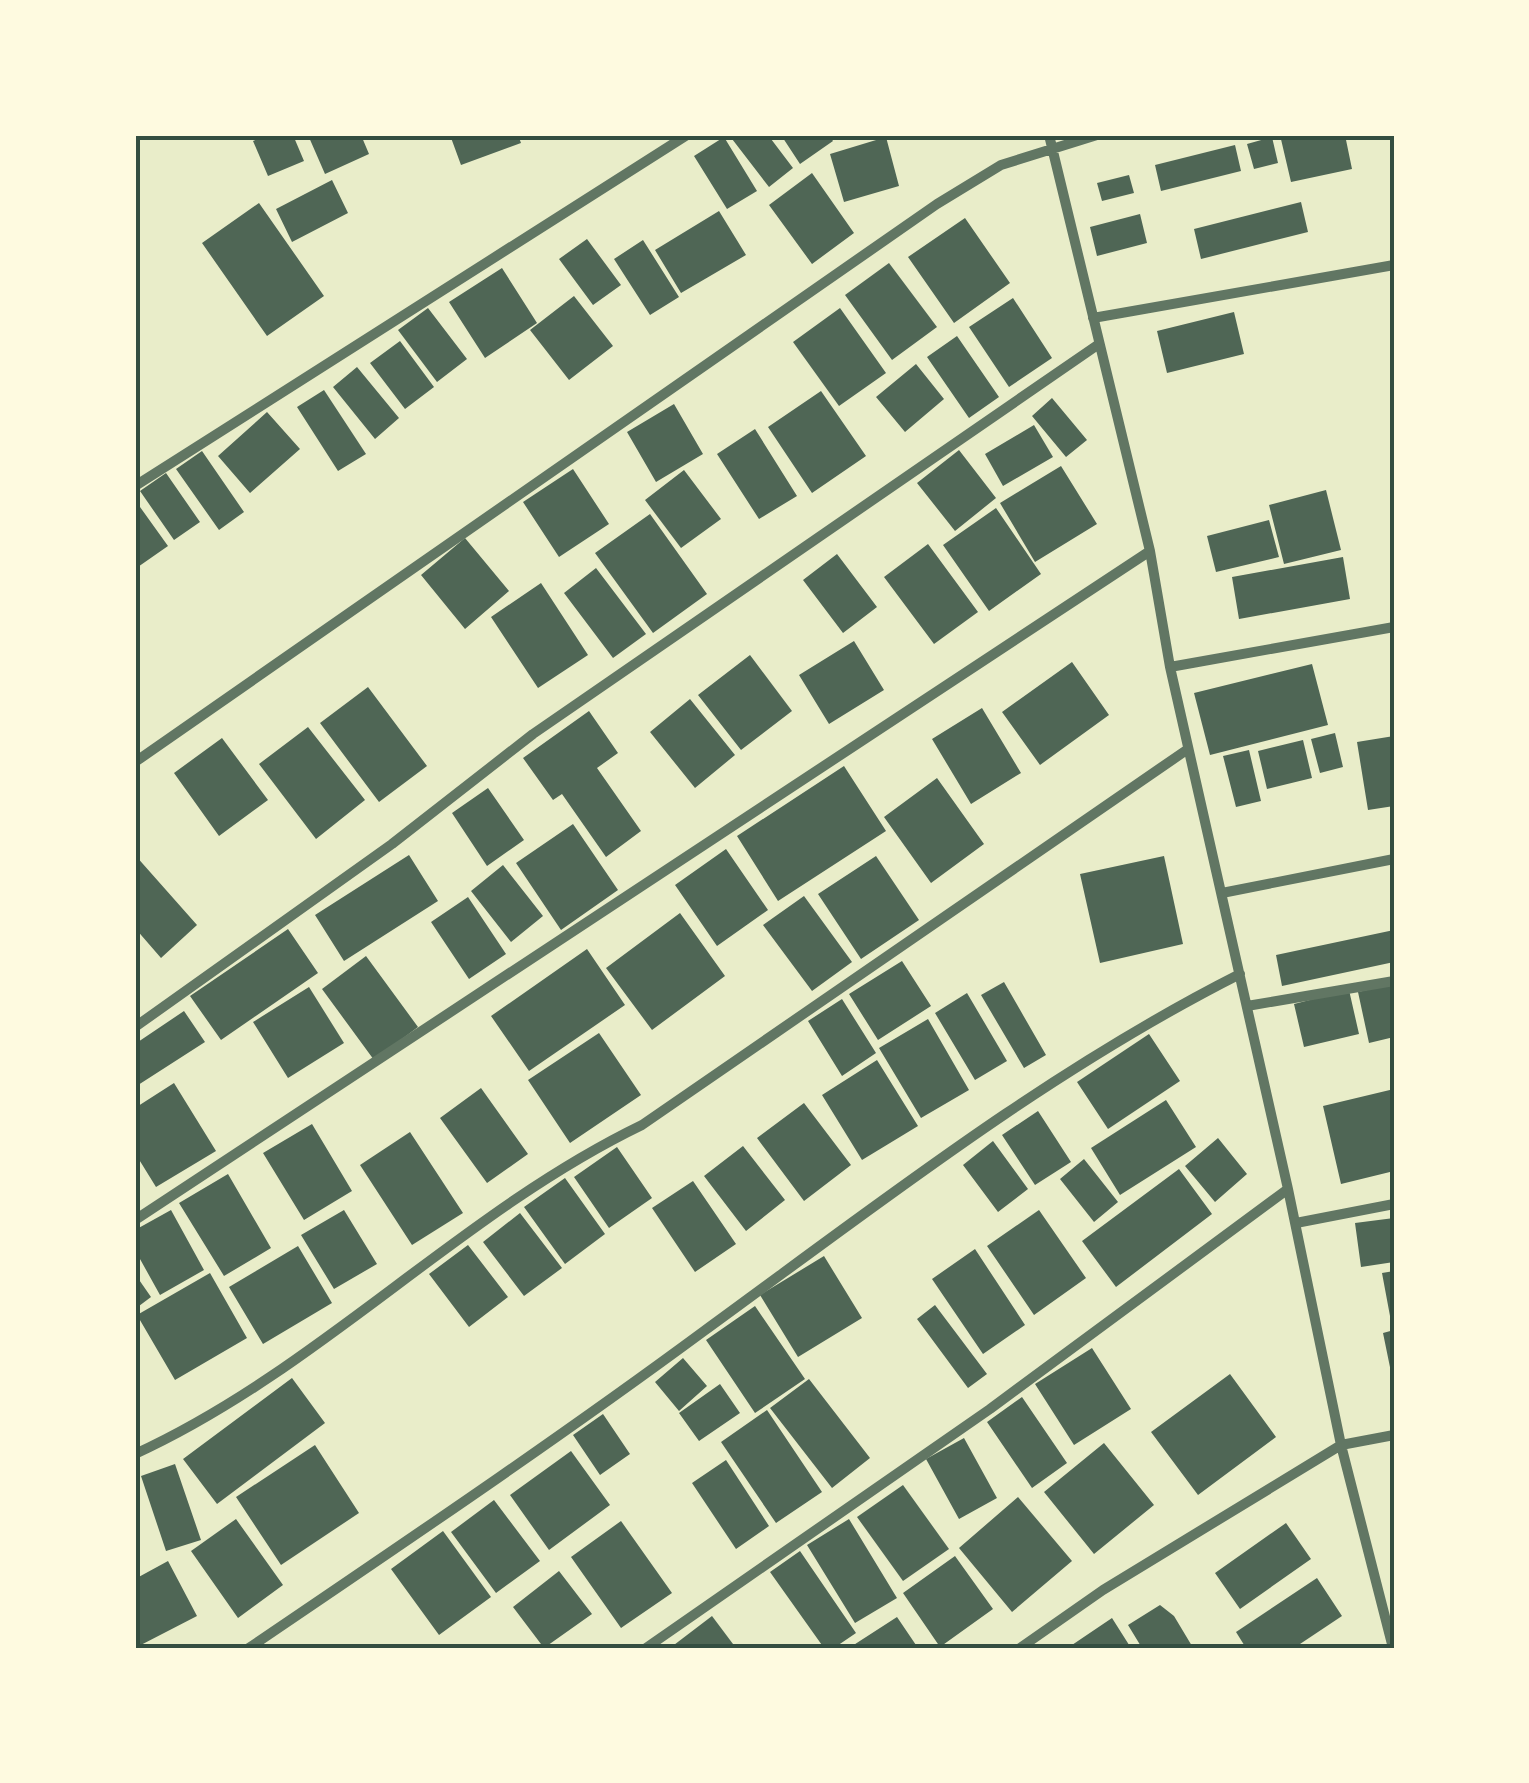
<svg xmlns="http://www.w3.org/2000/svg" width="1529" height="1783" font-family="Quicksand,sans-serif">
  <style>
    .building { fill: #4f6655 }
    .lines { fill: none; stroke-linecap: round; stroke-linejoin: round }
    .minor { stroke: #617663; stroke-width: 10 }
    .neatline { fill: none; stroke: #344e41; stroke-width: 4 }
  </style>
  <rect width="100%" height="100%" fill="#e9edc9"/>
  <!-- building -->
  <path class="building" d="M267,135H293L304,161L268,176L253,141Z
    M308,135H361L369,154L325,174Z
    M450,135H518L521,143L461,165Z
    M729,135H768L793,168L769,187Z
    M781,135H829L833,141L800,164Z
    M1280,135H1345L1352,169L1291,182Z
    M724,137L757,191L727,209L694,156Z
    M886,137L899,186L844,202L830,154Z
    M1272,137L1278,163L1254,169L1247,144Z
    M1235,145L1241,171L1161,191L1155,165Z
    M812,173L854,233L812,264L769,205Z
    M1129,175L1134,193L1102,201L1097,183Z
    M332,180L348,213L292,242L276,209Z
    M1301,202L1308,232L1201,259L1194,229Z
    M259,203L324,296L267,336L202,243Z
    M719,211L746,255L681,293L655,250Z
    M1140,214L1147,243L1097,256L1090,227Z
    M965,218L1010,283L954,323L908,257Z
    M587,239L621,285L593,305L559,259Z
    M643,240L679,297L650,315L614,259Z
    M889,263L937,327L892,360L845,295Z
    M502,268L537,323L485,358L449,302Z
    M574,296L613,346L569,380L530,330Z
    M1013,298L1052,358L1009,387L969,327Z
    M428,308L467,359L437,382L398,330Z
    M840,308L886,373L839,406L793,342Z
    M1234,312L1244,354L1167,373L1157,331Z
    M957,336L999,397L969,418L927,357Z
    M400,341L434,387L405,409L370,363Z
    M916,364L944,399L905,432L876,397Z
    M357,367L399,418L375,439L333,387Z
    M324,390L366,454L338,471L297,407Z
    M821,391L866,456L812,493L768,427Z
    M1052,398L1087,440L1066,457L1032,416Z
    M674,404L703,454L656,482L627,432Z
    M267,412L300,449L250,493L218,456Z
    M1034,425L1053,457L1003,486L985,454Z
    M755,429L797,496L759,519L717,454Z
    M959,450L996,498L955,531L917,483Z
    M202,451L244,512L219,530L176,469Z
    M1061,466L1097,524L1035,562L1000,503Z
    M573,469L609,524L559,557L523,502Z
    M684,470L721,519L681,548L645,500Z
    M166,473L200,522L174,540L140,491Z
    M1326,490L1341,550L1284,564L1269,505Z
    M135,500L168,546L135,569Z
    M996,508L1041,574L989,611L943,545Z
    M650,514L707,594L653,633L595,553Z
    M1269,520L1279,557L1216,572L1207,536Z
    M465,538L509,591L465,629L421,575Z
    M928,544L978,612L934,644L884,577Z
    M837,554L877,607L843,633L803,580Z
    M1343,557L1350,599L1239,619L1232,577Z
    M596,568L646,634L613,658L564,593Z
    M541,583L588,655L538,688L491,617Z
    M854,641L884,690L829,724L799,675Z
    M750,655L792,711L741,750L698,695Z
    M1072,662L1109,715L1040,765L1002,712Z
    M1312,664L1328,725L1210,755L1194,693Z
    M368,687L427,766L379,802L320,723Z
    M690,699L735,755L695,788L650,732Z
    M982,708L1021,773L971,804L932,739Z
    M589,711L618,753L597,768L641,831L606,857L562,794L553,800L523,758Z
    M308,727L365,800L316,839L259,764Z
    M1335,733L1343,767L1320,773L1311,739Z
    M1394,736V806L1368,810L1357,742Z
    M222,738L268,800L219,836L174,773Z
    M1303,740L1312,778L1267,789L1258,751Z
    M1249,750L1261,801L1236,807L1223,756Z
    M844,766L886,831L778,901L737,836Z
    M937,778L984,844L931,883L884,817Z
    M488,788L524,840L487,866L452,813Z
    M573,824L618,890L561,930L516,863Z
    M726,849L768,910L717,946L675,885Z
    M135,855L197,925L161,958L135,928Z
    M409,855L438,901L344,961L315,915Z
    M876,856L919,920L861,959L818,894Z
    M1164,856L1183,944L1100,963L1080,874Z
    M503,865L543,916L511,942L471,891Z
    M804,896L852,962L812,991L763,925Z
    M468,897L506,954L469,979L431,922Z
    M680,913L725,976L652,1030L606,968Z
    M288,929L318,973L221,1040L190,996Z
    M1394,930V962L1282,986L1276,955Z
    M587,949L625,1005L529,1071L491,1016Z
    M366,956L418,1027L374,1060L322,989Z
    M902,961L931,1006L878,1040L849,994Z
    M1004,982L1046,1055L1024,1068L981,995Z
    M1394,984V1037L1369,1043L1358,992Z
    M309,987L344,1043L288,1078L253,1022Z
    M1349,990L1359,1034L1304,1047L1294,1004Z
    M967,993L1007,1061L975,1080L935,1013Z
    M842,999L876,1053L842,1076L808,1021Z
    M184,1011L205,1042L135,1087V1044Z
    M928,1019L969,1090L921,1118L879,1048Z
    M599,1033L641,1095L570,1143L528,1080Z
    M1149,1034L1180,1081L1108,1129L1077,1082Z
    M877,1060L918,1126L862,1160L822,1095Z
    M174,1083L216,1151L156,1187L135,1153V1108Z
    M481,1088L528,1154L487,1183L440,1118Z
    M1394,1089V1171L1341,1184L1323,1106Z
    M1166,1100L1196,1147L1120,1195L1091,1148Z
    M804,1103L851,1165L804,1201L757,1138Z
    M1038,1111L1071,1162L1035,1185L1002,1135Z
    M312,1124L352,1191L304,1220L263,1153Z
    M410,1132L463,1213L412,1245L360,1165Z
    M1218,1138L1247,1174L1215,1202L1185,1166Z
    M993,1141L1028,1189L998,1212L963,1165Z
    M743,1146L785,1200L746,1231L704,1176Z
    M617,1147L652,1198L609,1228L574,1177Z
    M1084,1159L1118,1202L1094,1222L1060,1179Z
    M1179,1169L1212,1214L1116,1287L1082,1241Z
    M228,1174L271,1248L224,1276L179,1203Z
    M565,1178L605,1234L565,1264L524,1207Z
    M693,1181L736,1244L695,1272L652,1208Z
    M171,1210L204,1270L160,1295L135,1250V1230Z
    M344,1210L377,1264L334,1289L301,1235Z
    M1039,1210L1086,1278L1034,1315L987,1246Z
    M520,1213L562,1268L524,1296L483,1242Z
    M1394,1218V1262L1361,1267L1355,1223Z
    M468,1245L508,1297L469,1327L429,1274Z
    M298,1246L332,1303L263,1344L229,1287Z
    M975,1249L1025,1325L983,1354L932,1279Z
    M824,1256L862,1318L798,1357L760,1295Z
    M1394,1271V1315L1390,1316L1382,1273Z
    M210,1273L247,1338L175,1380L137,1315Z
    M135,1274L151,1297L135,1309Z
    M935,1305L987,1374L968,1388L917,1319Z
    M755,1306L805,1379L755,1413L706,1340Z
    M1394,1330V1377H1392L1383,1333Z
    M1092,1348L1131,1409L1074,1445L1035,1384Z
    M683,1358L707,1386L679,1411L655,1382Z
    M1230,1374L1276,1437L1198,1495L1151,1432Z
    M292,1378L325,1423L217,1504L183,1459Z
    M809,1379L870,1458L832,1488L770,1408Z
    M720,1384L740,1413L699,1441L679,1413Z
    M1022,1397L1067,1463L1032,1488L987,1422Z
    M767,1410L822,1492L776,1523L721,1442Z
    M603,1414L630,1454L600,1475L573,1435Z
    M964,1438L997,1498L959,1519L926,1459Z
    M1104,1443L1154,1505L1094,1554L1044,1492Z
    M315,1445L359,1513L281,1565L236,1497Z
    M571,1451L610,1505L549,1550L510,1495Z
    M726,1460L769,1526L736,1549L692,1483Z
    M175,1464L201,1540L166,1551L141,1476Z
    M903,1485L949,1549L903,1581L857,1517Z
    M1018,1497L1072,1561L1012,1612L959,1548Z
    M494,1500L540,1561L496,1593L451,1532Z
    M236,1519L283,1585L238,1618L191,1551Z
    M849,1519L897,1598L855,1623L807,1545Z
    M621,1521L672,1593L621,1628L571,1557Z
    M1286,1523L1311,1559L1240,1609L1215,1573Z
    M443,1531L491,1597L439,1635L391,1569Z
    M800,1551L856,1633L834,1648H824L770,1572Z
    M955,1556L993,1609L940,1647L903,1593Z
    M168,1561L197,1616L135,1648V1579Z
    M559,1571L592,1614L544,1648L513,1607Z
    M1317,1578L1342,1616L1294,1648H1246L1236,1632Z
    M1160,1605L1174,1616L1192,1646L1142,1648L1128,1625Z
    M712,1616L736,1648H670Z
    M897,1617L918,1648H849Z
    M1112,1618L1131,1648H1074L1072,1645Z"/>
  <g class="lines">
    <!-- minor -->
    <path class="minor" d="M1049,135L1150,551L1170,667L1288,1189L1341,1445L1393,1648
      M1093,318L1394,265
      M135,486L687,135
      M1170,667L1394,627
      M135,762L937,204L1001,165L1097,135
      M1222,893L1394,859
      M1247,1006L1394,981
      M135,1027L392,844L533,734L1099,344
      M135,1220L1150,551
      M1296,1223L1394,1204
      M135,1454C320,1369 460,1213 642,1125L1188,749
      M249,1648C402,1544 555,1441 704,1331C877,1205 1048,1071 1240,974
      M646,1648L990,1409L1288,1189
      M1020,1648L1103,1590L1341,1445L1394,1435"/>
  </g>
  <!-- border -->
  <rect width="1529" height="1783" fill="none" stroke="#fefae0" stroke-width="275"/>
  <rect x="138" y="138" width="1254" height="1508" class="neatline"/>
</svg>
